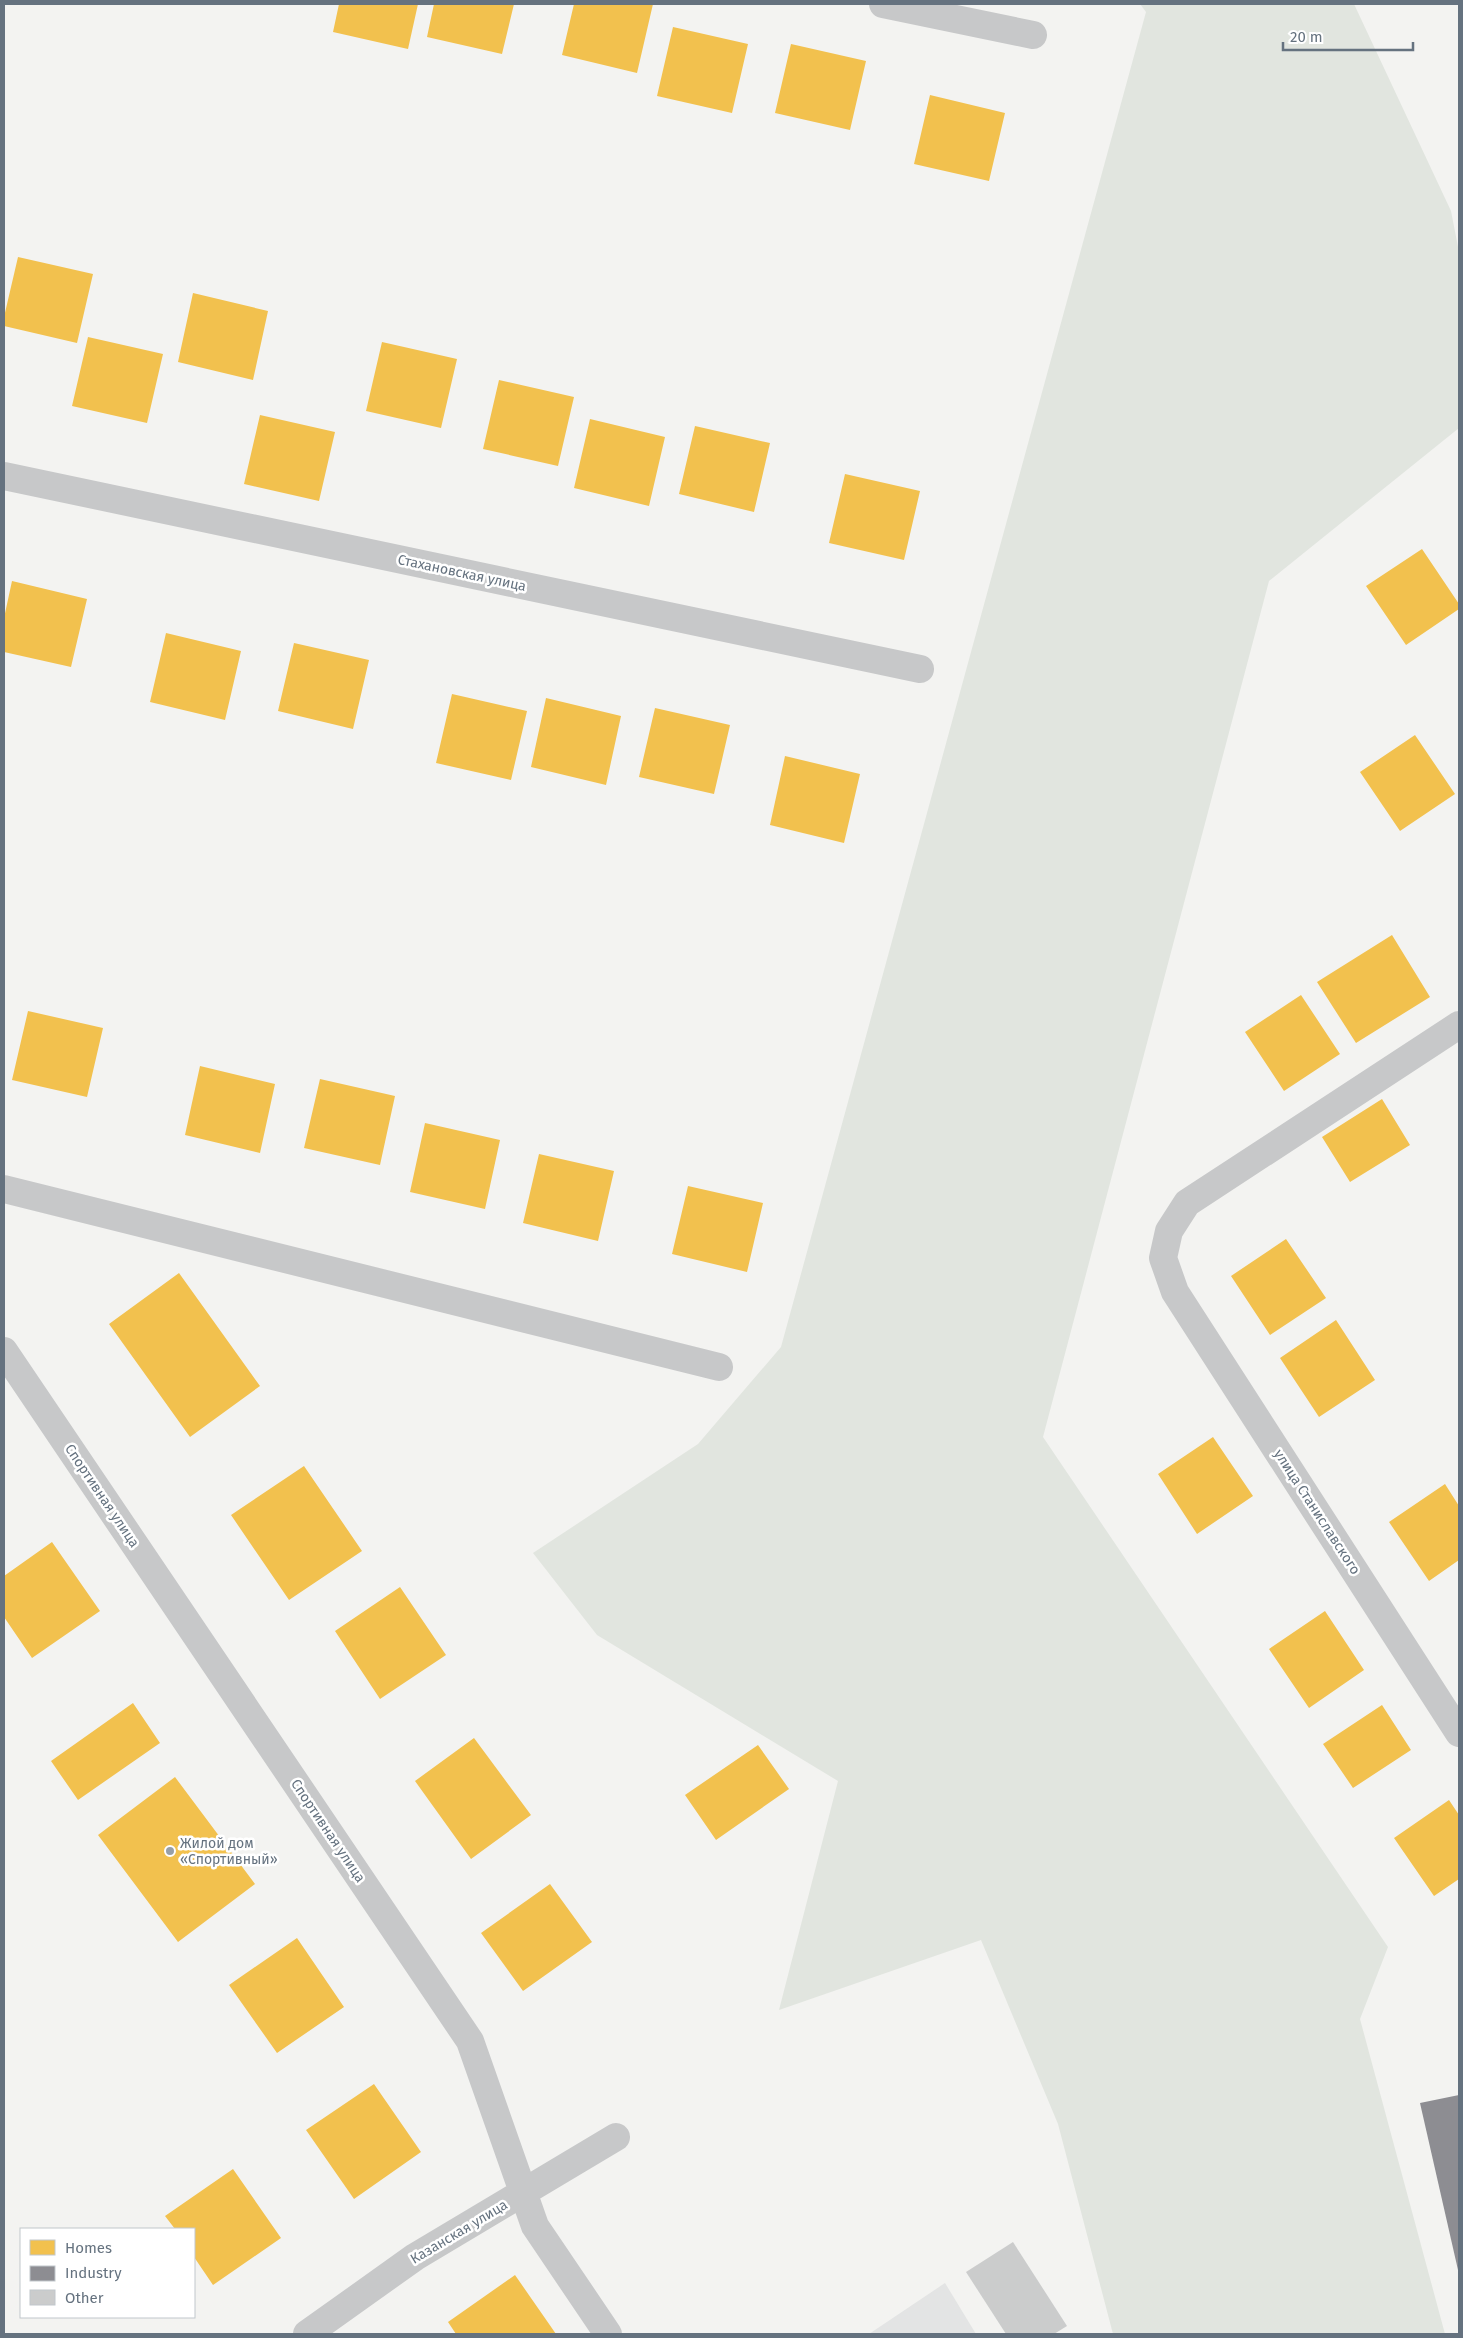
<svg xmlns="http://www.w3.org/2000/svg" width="1463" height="2338" font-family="'Fira Sans',sans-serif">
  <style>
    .built { fill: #e3e4e4 }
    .green { fill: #e1e5df }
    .homes { fill: #f2c14e }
    .industry { fill: #8d8d92 }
    .building { fill: #cbcccc }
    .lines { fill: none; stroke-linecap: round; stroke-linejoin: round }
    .street { stroke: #c7c8c9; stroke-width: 28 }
    .poi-dot { fill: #979fa7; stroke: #fff; stroke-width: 2 }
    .labels { text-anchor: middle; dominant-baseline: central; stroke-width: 5; stroke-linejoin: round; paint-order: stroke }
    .street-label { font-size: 14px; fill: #65727f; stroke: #fff }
    .poi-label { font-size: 14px; fill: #65727f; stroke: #fff; text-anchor: start }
  </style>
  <rect width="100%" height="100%" fill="#f3f3f1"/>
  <!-- built -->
  <path class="built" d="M945,2283L976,2334H869Z"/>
  <!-- green -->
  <path class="green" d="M1140,4H1354L1451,211L1459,252V428L1269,581L1043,1437L1388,1947L1360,2019L1445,2334H1113L1058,2124L981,1940L779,2010L838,1781L597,1635L533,1553L698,1444L781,1347L1146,12Z"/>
  <!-- homes -->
  <path class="homes" d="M339,4H418L408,49L333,32Z
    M434,4H514L502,54L427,37Z
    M574,4H653L637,73L562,55Z
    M673,27L748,44L732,113L657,96Z
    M791,44L866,61L850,130L775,113Z
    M930,95L1005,113L989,181L914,164Z
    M18,257L93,274L77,343L4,326V317Z
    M193,293L268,311L253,380L178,362Z
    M88,337L163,354L147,423L72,406Z
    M382,342L457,359L441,428L366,411Z
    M499,380L574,397L558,466L483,449Z
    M260,415L335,432L319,501L244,484Z
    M590,419L665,437L649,506L574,488Z
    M695,426L770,443L754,512L679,494Z
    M845,474L920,491L904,560L829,543Z
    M1422,549L1459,604V609L1406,645L1366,586Z
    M12,581L87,599L71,667L4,652V618Z
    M166,633L241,651L225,720L150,702Z
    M294,643L369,660L353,729L278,711Z
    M452,694L527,711L511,780L436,763Z
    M546,698L621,716L606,785L531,767Z
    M655,708L730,725L714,794L639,777Z
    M1415,735L1455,794L1400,831L1360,772Z
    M785,756L860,774L844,843L770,825Z
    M1392,935L1430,997L1356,1043L1317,982Z
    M1301,995L1340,1054L1284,1091L1245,1032Z
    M28,1011L103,1028L87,1097L12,1080Z
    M200,1066L275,1084L260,1153L185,1135Z
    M320,1079L395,1096L380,1165L304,1148Z
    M1382,1099L1410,1145L1350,1182L1322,1137Z
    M425,1123L500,1140L485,1209L410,1192Z
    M539,1154L614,1171L598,1241L523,1223Z
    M688,1186L763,1203L747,1272L672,1254Z
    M1286,1239L1326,1298L1270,1335L1231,1276Z
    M179,1273L260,1386L190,1437L109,1324Z
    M1336,1320L1375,1380L1319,1417L1280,1358Z
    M1213,1437L1253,1496L1197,1534L1158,1474Z
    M304,1466L362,1551L289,1600L231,1515Z
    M1445,1484L1459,1506V1560L1429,1581L1389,1522Z
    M52,1542L100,1611L32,1658L4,1617V1576Z
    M400,1587L446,1655L380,1699L335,1631Z
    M1325,1611L1364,1670L1309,1708L1269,1649Z
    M133,1703L160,1743L78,1800L51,1761Z
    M1382,1705L1411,1750L1353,1788L1323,1744Z
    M474,1738L531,1815L471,1859L415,1781Z
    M758,1745L789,1789L716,1840L685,1795Z
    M175,1777L255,1884L178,1942L98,1835Z
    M1449,1800L1459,1815V1879L1434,1896L1394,1838Z
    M550,1884L592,1942L523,1991L481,1933Z
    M297,1938L344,2007L277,2053L229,1985Z
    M374,2084L421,2152L354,2199L306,2130Z
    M233,2169L281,2238L213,2285L194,2257V2229H175L165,2216Z
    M515,2275L556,2334H456L448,2322Z"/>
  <!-- industry -->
  <path class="industry" d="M1459,2095V2269L1458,2270L1420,2103Z"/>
  <!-- building -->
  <path class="building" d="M1013,2242L1067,2326L1054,2334H1006L966,2272Z"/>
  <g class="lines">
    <!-- street -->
    <path class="street" d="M883,4L1033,35
      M4,476L920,669
      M1459,1025L1187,1203L1169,1231L1163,1258L1175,1292L1459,1733
      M4,1189L719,1367
      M4,1351L470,2041L535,2226L608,2334
      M307,2334L415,2257L616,2137"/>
  </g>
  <!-- markers -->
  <circle class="poi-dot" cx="170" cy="1851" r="5"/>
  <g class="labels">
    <!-- street labels -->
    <g class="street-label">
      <text transform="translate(462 573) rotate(12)">Стахановская улица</text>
      <text transform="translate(102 1496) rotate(56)">Спортивная улица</text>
      <text transform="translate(1317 1512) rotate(57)">улица Станиславского</text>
      <text transform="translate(328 1831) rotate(56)">Спортивная улица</text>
      <text transform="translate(459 2232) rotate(-31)">Казанская улица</text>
    </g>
    <!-- poi labels -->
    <g class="poi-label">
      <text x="180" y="1843">Жилой дом<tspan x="180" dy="16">«Спортивный»</tspan></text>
    </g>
  </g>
  <!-- border -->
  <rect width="1463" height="2338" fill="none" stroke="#65727f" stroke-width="10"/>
  <!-- legend -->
  <rect x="20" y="2228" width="175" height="90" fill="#ffffff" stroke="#c1c7cc"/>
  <rect x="30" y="2240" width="25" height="15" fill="#f2c14e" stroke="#c1c7cc"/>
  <text x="65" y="2253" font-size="15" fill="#65727f">Homes</text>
  <rect x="30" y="2266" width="25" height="15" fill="#8d8d92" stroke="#c1c7cc"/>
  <text x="65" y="2278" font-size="15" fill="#65727f">Industry</text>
  <rect x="30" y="2290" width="25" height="15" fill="#cbcccc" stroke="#c1c7cc"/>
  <text x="65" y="2303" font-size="15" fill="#65727f">Other</text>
  <!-- scale -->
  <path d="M1283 42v8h130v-8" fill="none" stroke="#65727f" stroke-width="2.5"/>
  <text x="1290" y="42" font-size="15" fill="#65727f" stroke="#ffffff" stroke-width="4" paint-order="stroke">20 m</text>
</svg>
